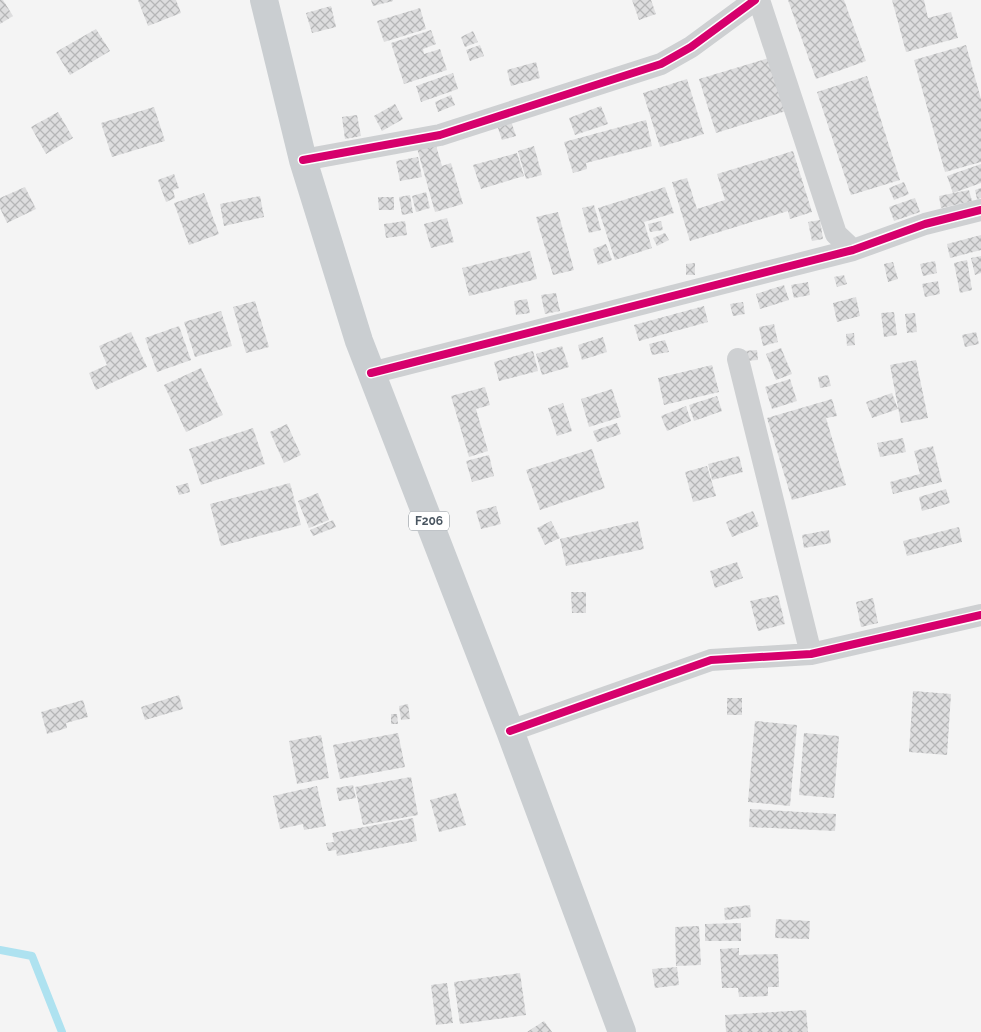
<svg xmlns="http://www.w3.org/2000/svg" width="981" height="1032" font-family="Raleway,sans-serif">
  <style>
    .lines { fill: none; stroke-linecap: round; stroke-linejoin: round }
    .stream { stroke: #aee2f0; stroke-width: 8 }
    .building { fill: url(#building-cross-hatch) }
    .minor { stroke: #ced0d2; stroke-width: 22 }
    .primary { stroke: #caced1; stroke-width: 28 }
    .cycleway-casing { stroke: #fff; stroke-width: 11 }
    .cycleway { stroke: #d6006c; stroke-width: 8 }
    .labels { text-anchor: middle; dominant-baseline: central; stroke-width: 4.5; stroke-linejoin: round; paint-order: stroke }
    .shield { fill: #fff; stroke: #808990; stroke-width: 1 }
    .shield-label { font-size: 12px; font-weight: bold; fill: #4a5661 }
  </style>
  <defs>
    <pattern id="building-cross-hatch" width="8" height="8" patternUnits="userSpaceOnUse" patternTransform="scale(1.25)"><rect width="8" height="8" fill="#ddddde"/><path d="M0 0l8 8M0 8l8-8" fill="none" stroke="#b5b6b7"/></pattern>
  </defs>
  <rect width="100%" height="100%" fill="#f4f4f4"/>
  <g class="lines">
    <!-- stream -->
    <path class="stream" d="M0,950L32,956L62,1032"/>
  </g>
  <!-- building -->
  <path class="building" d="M0,0H3L13,16L0,24Z
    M138,0H176L181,13L148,26Z
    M371,0H393V1L373,6Z
    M632,0H651L656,14L639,20Z
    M788,0H844L866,61L816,79Z
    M892,0H924L928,18L951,12L958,38L906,52Z
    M331,6L336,27L312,33L306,13Z
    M420,8L426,29L384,42L377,21Z
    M96,29L110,51L70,75L56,52Z
    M431,30L436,44L423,49L424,54L440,49L447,70L404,84L391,43Z
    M473,31L478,42L465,47L461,37Z
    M480,45L484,56L470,61L466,50Z
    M966,45L981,99V162L945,172L914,60Z
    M769,58L786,111L716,133L699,79Z
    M536,62L540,78L511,86L507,70Z
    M453,73L458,89L421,102L416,86Z
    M867,76L900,180L851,195L817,92Z
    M687,79L704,134L660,147L643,93Z
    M451,95L455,105L438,112L435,102Z
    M395,104L403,119L382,131L374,116Z
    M601,106L608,124L575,135L569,118Z
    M154,107L165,141L112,157L101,123Z
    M58,112L73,138L46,154L31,127Z
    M357,115L361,136L345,139L342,117Z
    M646,120L652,146L586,163L587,169L573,173L564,142Z
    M511,121L516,136L502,140L497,125Z
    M435,142L442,166L451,163L463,204L435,212L417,148Z
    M534,146L542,175L526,179L518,151Z
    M793,151L812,212L790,219L788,211L690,241L672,182L687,178L697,209L725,200L717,174Z
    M517,153L524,176L481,189L473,165Z
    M418,157L422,177L400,181L396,161Z
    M981,164V183L953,193L947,176Z
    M174,174L179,188L173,190L175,198L166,202L158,180Z
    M904,182L909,194L894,200L889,188Z
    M25,187L36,209L7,223L0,208V198Z
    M665,187L674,213L644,222L652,248L615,260L598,208Z
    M981,188V198L977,199L975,190Z
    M969,190L972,201L941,208L939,196Z
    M426,192L430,208L416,212L412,196Z
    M204,193L219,234L189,245L174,203Z
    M410,195L413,213L402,215L399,197Z
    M260,196L264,217L224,226L220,204Z
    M378,197H394V210H379Z
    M915,198L920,212L894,221L889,207Z
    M594,205L601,230L589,233L582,208Z
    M558,212L574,270L553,275L536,217Z
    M447,218L454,242L431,248L424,224Z
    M820,220L823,239L812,241L808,222Z
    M405,221L407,235L386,238L384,224Z
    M661,221L663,230L650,232L648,224Z
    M665,233L669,240L657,246L653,238Z
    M981,235V250L950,258L947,244Z
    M606,244L612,260L598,265L593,249Z
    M530,251L537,279L469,296L462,268Z
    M981,256V273L975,275L971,258Z
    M967,260L972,290L960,293L954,263Z
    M935,261L937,273L923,276L920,264Z
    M893,262L898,279L888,282L884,264Z
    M695,263V275H686V264Z
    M844,275L847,284L837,287L834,277Z
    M938,281L940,294L925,297L922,284Z
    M808,282L810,295L794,298L791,285Z
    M784,285L789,300L760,309L756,294Z
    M556,293L560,311L545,314L541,295Z
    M856,297L860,316L837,322L833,303Z
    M527,299L530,313L516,315L514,301Z
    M255,301L269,347L246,353L233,307Z
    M743,302L745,314L733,316L730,304Z
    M704,306L708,322L639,341L634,325Z
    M221,311L232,346L195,357L184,322Z
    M894,312L897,335L884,337L881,313Z
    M915,313L917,332L907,333L905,314Z
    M774,324L778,342L763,346L759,327Z
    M179,326L191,360L157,372L145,338Z
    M131,332L147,367L96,390L89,373L107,365L99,346Z
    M976,332L979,344L965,347L962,335Z
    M854,333L855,345L847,346L846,334Z
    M603,337L607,352L582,360L578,345Z
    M665,340L669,352L652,355L649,344Z
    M562,346L569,367L542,375L536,354Z
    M781,348L792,374L776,380L766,354Z
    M757,350L758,360L745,361L743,351Z
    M533,351L538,371L499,381L494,362Z
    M916,360L928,418L901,423L890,365Z
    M712,365L719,392L664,405L658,378Z
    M201,368L223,415L186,432L164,385Z
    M828,375L831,386L820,388L818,377Z
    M790,379L797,401L772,409L765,387Z
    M485,387L490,405L476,409L488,451L469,457L451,396Z
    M612,389L621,417L589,427L581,399Z
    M892,393L898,409L872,418L866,402Z
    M717,396L722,411L694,421L689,405Z
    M832,399L837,416L826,418L846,485L792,500L767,418Z
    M563,403L572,431L557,436L548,408Z
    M686,406L691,421L667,431L661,416Z
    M617,423L621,434L597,442L593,431Z
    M287,424L301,455L284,463L270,432Z
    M253,428L265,464L201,485L189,449Z
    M903,438L906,452L880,457L877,443Z
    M933,446L942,482L893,494L890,482L920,474L914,451Z
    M592,449L605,488L540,510L526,470Z
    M489,455L494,476L472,482L466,461Z
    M739,456L743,472L712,480L708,464Z
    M707,466L716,496L693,502L685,472Z
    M188,483L190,492L179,495L176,486Z
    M290,483L301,525L221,546L210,504Z
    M946,489L950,503L922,511L919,497Z
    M318,493L329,520L309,528L298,501Z
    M496,506L501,524L481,529L476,511Z
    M753,511L759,526L732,537L726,522Z
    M333,520L336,527L313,536L310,530Z
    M551,521L560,538L545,545L537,528Z
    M638,521L644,549L566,566L560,539Z
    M959,527L962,542L907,556L903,541Z
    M829,530L831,543L804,548L802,535Z
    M737,562L743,578L715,588L710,571Z
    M571,592H586V613H572Z
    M778,595L785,624L758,631L750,601Z
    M873,598L878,623L861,627L856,602Z
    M913,691L951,694L947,755L909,752Z
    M179,695L183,709L145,720L141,707Z
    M727,698H742V715H727Z
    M83,700L88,717L66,723L67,728L47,734L41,712Z
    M408,704L410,719L401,720L399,706Z
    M391,714H397L398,724H391Z
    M755,721L797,725L790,806L748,802Z
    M398,733L405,767L340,779L333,745Z
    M804,733L839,736L834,798L799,795Z
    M321,735L329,778L297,784L289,741Z
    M411,777L418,815L363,825L355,787Z
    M353,785L356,798L339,801L336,788Z
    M317,786L326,826L304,830L303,824L280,829L273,796Z
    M456,793L466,825L439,832L430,800Z
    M750,809L836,814L835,831L749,827Z
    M413,818L417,841L337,856L336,850L328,851L326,843L334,842L332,833Z
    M750,905L751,917L725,920L724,908Z
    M776,919L810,921L809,939L775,938Z
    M741,923V941H705V924Z
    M699,926L701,965L676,966L675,927Z
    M739,948V955L778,954L779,987H768V996L739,997L738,988H722L720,949Z
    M677,967L679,985L655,988L652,969Z
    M520,973L526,1015L460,1024L454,982Z
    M447,983L453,1023L436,1025L431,985Z
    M806,1010L808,1032H726L725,1015Z
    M544,1021L552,1032H527Z"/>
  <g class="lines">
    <!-- minor -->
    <path class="minor" d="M759,0L836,234L853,250
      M303,160L440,135L661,64L691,47L755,0
      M738,359L811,654
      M371,373L853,250L925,224L981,210
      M510,731L711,660L811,654L981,615"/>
    <!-- primary -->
    <path class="primary" d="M264,0L303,160L359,341L510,731L622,1032"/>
    <!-- cycleway casing -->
    <g class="cycleway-casing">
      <path id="cycleway" d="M303,160L440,135L661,64L691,47L755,0
        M371,373L853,250L925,224L981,210
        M510,731L711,660L811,654L981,615"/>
    </g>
    <!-- cycleway -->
    <use href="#cycleway" class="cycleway"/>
  </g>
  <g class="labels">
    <!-- shield labels -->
    <rect class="shield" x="409" y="511.5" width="40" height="19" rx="4"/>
    <g class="shield-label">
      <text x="429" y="521">F206</text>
    </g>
  </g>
</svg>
